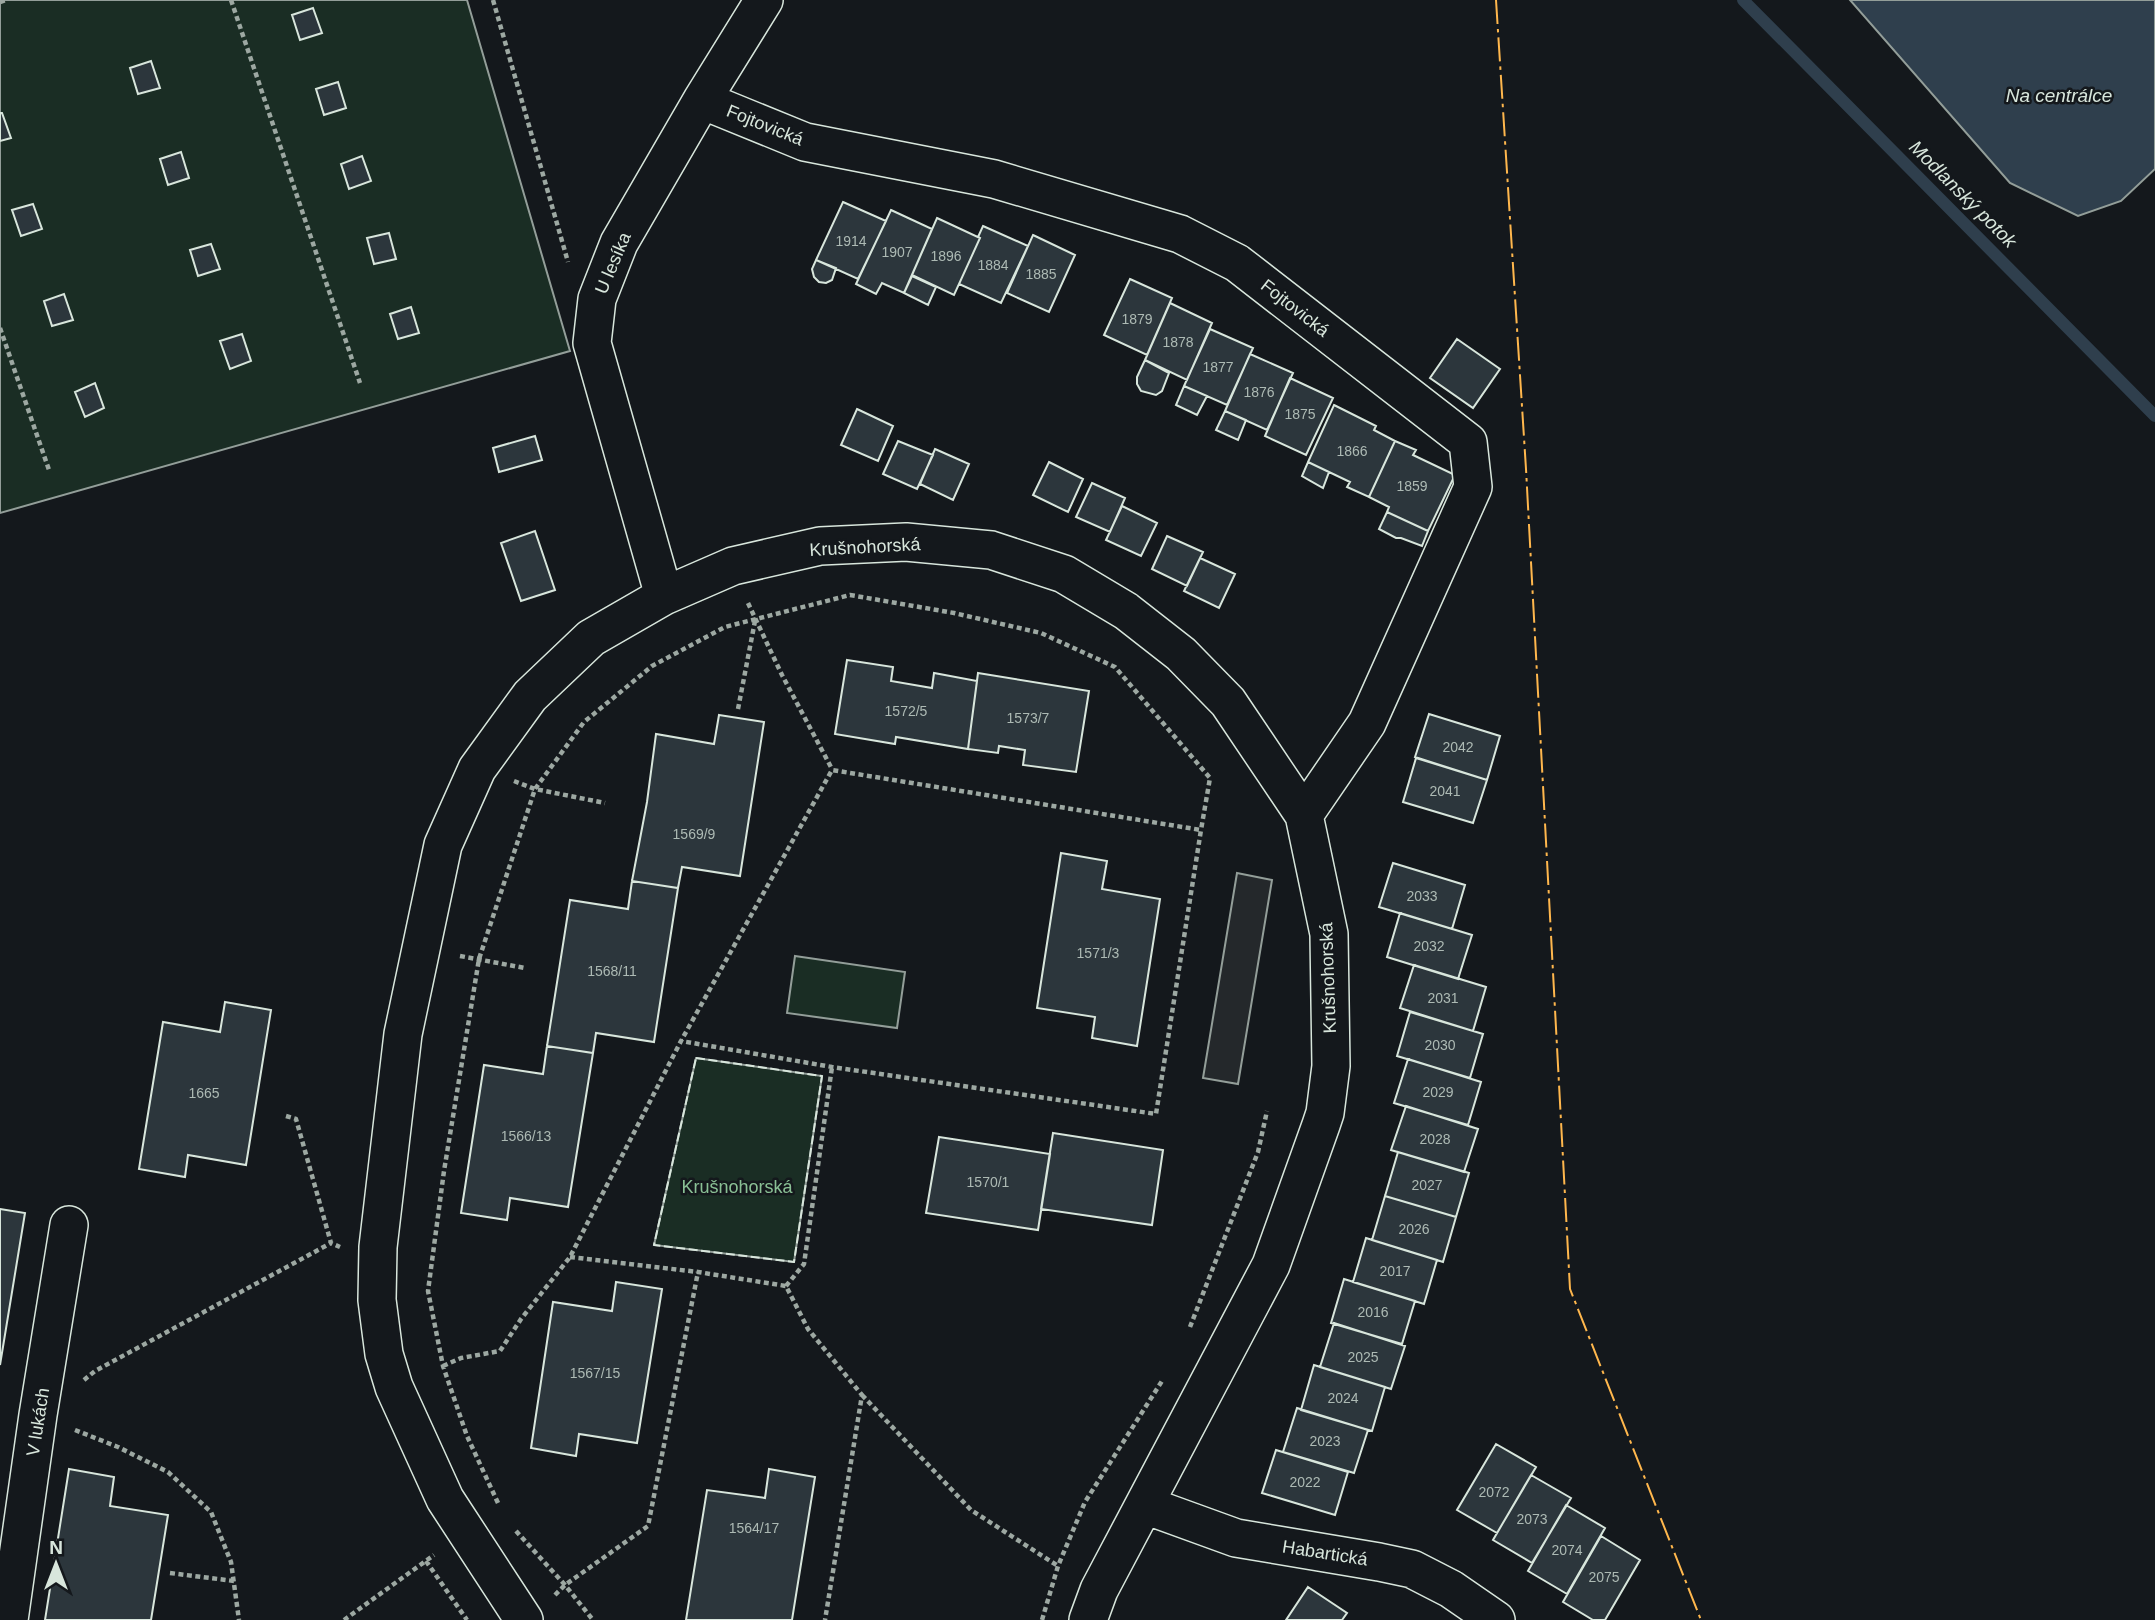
<svg xmlns="http://www.w3.org/2000/svg" width="2155" height="1620" font-family="Helvetica,sans-serif">
  <style>
    .green { fill: #1a2d24; stroke: #939e99; stroke-width: 2 }
    .parking { fill: #24282b; stroke: #939e99; stroke-width: 2 }
    .water { fill: #2f3f4d; stroke: #939e99; stroke-width: 2 }
    .lines { fill: none; stroke-linecap: round; stroke-linejoin: round }
    .stream { stroke: #2f3f4d; stroke-width: 12 }
    .building { fill: #2c363c; stroke: #d8e6dc; stroke-width: 2 }
    .minor-casing { stroke: #d8e6dc; stroke-width: 40 }
    .path { stroke: #9da8a2; stroke-width: 4.5; stroke-dasharray: 5 3.5; stroke-linecap: butt }
    .minor { stroke: #14181c; stroke-width: 37 }
    .fence { stroke: #d8e6dc; stroke-width: 2; stroke-dasharray: 9 3.5; stroke-linecap: butt }
    .power { stroke: #ffb74d; stroke-width: 2; stroke-dasharray: 24 5 3.5 5; stroke-linecap: butt }
    .labels { text-anchor: middle; dominant-baseline: central; stroke-width: 5; stroke-linejoin: round; paint-order: stroke }
    .number-label { font-size: 14px; fill: #adbab4 }
    .street-label { font-size: 18px; fill: #d8e6dc; stroke: #14181c }
    .park-label { font-size: 18px; fill: #8ac095; stroke: #14181c }
    .water-label { font-size: 19px; font-style: italic; fill: #d8e6dc; stroke: #14181c }
  </style>
  <rect width="100%" height="100%" fill="#14181c"/>
  <!-- green -->
  <path class="green" d="M0,0H467L570,351L0,513Z
    M795,956L905,972L897,1028L787,1013Z
    M696,1058L822,1076L794,1262L654,1245Z"/>
  <!-- parking -->
  <path class="parking" d="M1237,873L1272,880L1238,1084L1203,1078Z"/>
  <!-- water -->
  <path class="water" d="M1850,0H2155V169L2121,201L2078,216L2010,183Z"/>
  <g class="lines">
    <!-- stream -->
    <path class="stream" d="M1743,0L2155,416"/>
  </g>
  <!-- building -->
  <path class="building" d="M313,8L322,33L300,40L292,15Z
    M151,61L160,88L138,94L130,68Z
    M338,82L346,108L324,115L316,89Z
    M0,113H2L11,138L0,141Z
    M181,152L189,178L168,185L160,159Z
    M362,156L371,181L349,189L341,164Z
    M843,202L886,221L858,279L816,260Z
    M33,204L42,229L21,236L12,210Z
    M891,210L932,229L904,293L882,283L876,294L856,284Z
    M937,218L980,238L954,295L912,275Z
    M983,226L1028,246L1001,303L959,284L980,238L978,237Z
    M389,233L396,259L374,264L367,238Z
    M1033,235L1075,255L1049,312L1007,293Z
    M211,244L220,269L198,276L190,250Z
    M816,260L836,268L832,280L826,283L819,282L814,277L812,269Z
    M912,276L936,287L928,305L904,293Z
    M1130,279L1172,298L1147,355L1104,335Z
    M64,294L73,320L52,326L44,301Z
    M1170,303L1212,323L1187,380L1145,360Z
    M411,307L419,333L398,339L390,314Z
    M1210,329L1253,348L1227,405L1184,386Z
    M242,334L251,361L230,369L220,341Z
    M1457,339L1500,369L1473,408L1430,378Z
    M1250,354L1293,373L1267,430L1225,411Z
    M1145,360L1169,373L1162,391L1156,395L1141,391L1137,384V377Z
    M1290,378L1333,398L1306,455L1265,436Z
    M95,383L104,408L85,417L75,392Z
    M1184,386L1207,396L1197,415L1176,405Z
    M1334,405L1376,426L1374,430L1395,441L1369,497L1347,487L1350,482L1308,462Z
    M857,409L893,426L878,461L841,445Z
    M1225,411L1246,420L1238,440L1216,430Z
    M535,436L542,460L499,472L493,448Z
    M898,441L933,455L917,489L883,474Z
    M1395,441L1416,450L1413,455L1455,475L1428,531L1387,512L1389,507L1369,497Z
    M935,449L969,464L953,500L920,484Z
    M1049,462L1083,479L1068,512L1033,495Z
    M1308,462L1329,472L1323,488L1302,476Z
    M1092,483L1125,498L1110,532L1076,517Z
    M1122,506L1157,523L1141,556L1106,540Z
    M1387,512L1428,531L1422,546L1401,538H1396L1379,529Z
    M535,531L555,590L521,601L501,543Z
    M1167,536L1203,552L1187,586L1152,569Z
    M1200,558L1235,574L1219,608L1184,591Z
    M847,660L893,667L891,681L932,688L934,673L977,681L968,749L896,737L895,744L835,734Z
    M978,673L1089,691L1076,772L1023,765L1025,750L999,746L998,753L968,749Z
    M1429,714L1500,736L1487,780L1415,757Z
    M719,715L764,722L740,876L682,867L678,888L632,881L647,802L656,734L714,744Z
    M1416,758L1487,780L1473,823L1403,802Z
    M1061,853L1107,861L1102,889L1160,899L1137,1046L1092,1038L1095,1017L1037,1008Z
    M1393,863L1465,885L1452,929L1379,907Z
    M632,881L678,888L654,1042L596,1033L593,1053L547,1046L570,900L628,909Z
    M1400,913L1472,935L1458,979L1387,957Z
    M1414,965L1486,987L1473,1031L1400,1008Z
    M225,1002L271,1010L246,1165L188,1155L185,1177L139,1169L163,1022L220,1032Z
    M1410,1012L1483,1034L1470,1078L1397,1056Z
    M547,1046L593,1053L568,1207L510,1198L507,1220L461,1213L484,1065L543,1074Z
    M1408,1059L1481,1082L1468,1125L1394,1103Z
    M1406,1106L1478,1129L1464,1172L1391,1150Z
    M1053,1133L1163,1150L1152,1225L1041,1209Z
    M939,1137L1050,1154L1038,1230L926,1213Z
    M1398,1152L1469,1173L1456,1217L1385,1196Z
    M1385,1196L1456,1217L1443,1262L1372,1240Z
    M0,1209L25,1213L0,1365Z
    M1366,1238L1437,1260L1424,1304L1353,1282Z
    M1344,1279L1415,1301L1402,1344L1331,1323Z
    M616,1282L662,1289L637,1443L579,1434L576,1456L531,1448L553,1302L612,1311Z
    M1334,1323L1405,1346L1391,1389L1320,1367Z
    M1314,1365L1385,1387L1372,1431L1301,1410Z
    M1297,1408L1368,1430L1354,1473L1283,1452Z
    M1496,1444L1536,1467L1497,1533L1457,1510Z
    M1276,1450L1348,1472L1335,1515L1262,1493Z
    M69,1469L114,1477L110,1506L168,1515L151,1620H45Z
    M769,1469L815,1477L792,1620H686L707,1490L765,1498Z
    M1531,1475L1571,1498L1532,1563L1493,1540Z
    M1566,1505L1605,1528L1567,1594L1528,1571Z
    M1601,1536L1640,1560L1605,1620H1593L1563,1602Z
    M1308,1587L1347,1613L1342,1620H1286Z"/>
  <g class="lines">
    <!-- minor casing -->
    <g class="minor-casing">
      <path id="minor" d="M702,100L805,142L994,179L1180,234L1237,263L1468,442L1473,487L1367,723L1304,815
        M664,596L592,343L597,299L619,243L702,100L764,0
        M1145,1505L1236,1538L1379,1562L1412,1569L1451,1589L1496,1620
        M9,1620L38,1415L69,1225
        M524,1620L445,1499L394,1387L384,1354L377,1300L378,1247L403,1034L443,845L477,769L530,696L591,638L664,596L733,566L820,546L906,542L991,550L1064,574L1126,611L1181,654L1228,702L1304,815L1329,934L1331,1066L1325,1113L1321,1125L1271,1265L1099,1590L1088,1620"/>
    </g>
    <!-- path -->
    <path class="path" d="M231,0L360,383
      M493,0L568,262
      M0,2L6,0
      M0,328L49,470
      M748,603L782,675L832,769
      M738,709L755,621
      M514,781L535,789L605,803
      M460,956L525,968
      M286,1116L296,1119L331,1243L340,1247
      M570,1257L698,1272L786,1286L808,1329L862,1395L825,1620
      M786,1286L804,1264L832,1067
      M1190,1327L1258,1152L1267,1111
      M443,1366L461,1358L500,1351L521,1319L570,1257L681,1041L832,770L1201,830L1156,1114L832,1067L681,1041
      M84,1380L95,1371L331,1243
      M862,1395L971,1510L1058,1566
      M75,1430L118,1447L168,1472L211,1512L231,1562L239,1620
      M498,1503L467,1436L443,1366L428,1291L444,1171L479,959L535,789L584,722L652,666L725,627L850,595L954,613L1041,633L1115,667L1210,778L1201,830
      M516,1531L565,1585L593,1620
      M426,1561L467,1620
      M170,1573L234,1581
      M555,1595L565,1585L648,1526L698,1272
      M344,1620L434,1555
      M1042,1620L1058,1566L1085,1502L1162,1381"/>
    <!-- minor -->
    <use href="#minor" class="minor"/>
    <!-- fence -->
    <path class="fence" d="M696,1058L822,1076L794,1262L654,1245Z"/>
    <!-- power -->
    <path class="power" d="M1496,0L1526,469L1570,1289L1701,1620"/>
  </g>
  <g class="labels">
    <!-- number labels -->
    <g class="number-label">
      <text x="851" y="241">1914</text>
      <text x="897" y="252">1907</text>
      <text x="946" y="256">1896</text>
      <text x="993" y="265">1884</text>
      <text x="1041" y="274">1885</text>
      <text x="1137" y="319">1879</text>
      <text x="1178" y="342">1878</text>
      <text x="1218" y="367">1877</text>
      <text x="1259" y="392">1876</text>
      <text x="1300" y="414">1875</text>
      <text x="1352" y="451">1866</text>
      <text x="1412" y="486">1859</text>
      <text x="906" y="711">1572/5</text>
      <text x="1028" y="718">1573/7</text>
      <text x="1458" y="747">2042</text>
      <text x="1445" y="791">2041</text>
      <text x="694" y="834">1569/9</text>
      <text x="1422" y="896">2033</text>
      <text x="1429" y="946">2032</text>
      <text x="1098" y="953">1571/3</text>
      <text x="612" y="971">1568/11</text>
      <text x="1443" y="998">2031</text>
      <text x="1440" y="1045">2030</text>
      <text x="1438" y="1092">2029</text>
      <text x="204" y="1093">1665</text>
      <text x="526" y="1136">1566/13</text>
      <text x="1435" y="1139">2028</text>
      <text x="988" y="1182">1570/1</text>
      <text x="1427" y="1185">2027</text>
      <text x="1414" y="1229">2026</text>
      <text x="1395" y="1271">2017</text>
      <text x="1373" y="1312">2016</text>
      <text x="1363" y="1357">2025</text>
      <text x="595" y="1373">1567/15</text>
      <text x="1343" y="1398">2024</text>
      <text x="1325" y="1441">2023</text>
      <text x="1305" y="1482">2022</text>
      <text x="1494" y="1492">2072</text>
      <text x="1532" y="1519">2073</text>
      <text x="754" y="1528">1564/17</text>
      <text x="1567" y="1550">2074</text>
      <text x="1604" y="1577">2075</text>
    </g>
    <!-- street labels -->
    <g class="street-label">
      <text transform="translate(765 125) rotate(22)">Fojtovická</text>
      <text transform="translate(613 263) rotate(-67)">U lesíka</text>
      <text transform="translate(1295 308) rotate(38)">Fojtovická</text>
      <text transform="translate(865 547) rotate(-3)">Krušnohorská</text>
      <text transform="translate(1328 978) rotate(-92)">Krušnohorská</text>
      <text transform="translate(38 1422) rotate(-81)">V lukách</text>
      <text transform="translate(1325 1553) rotate(9)">Habartická</text>
    </g>
    <!-- park labels -->
    <g class="park-label">
      <text x="737" y="1187">Krušnohorská</text>
    </g>
    <!-- water labels -->
    <g class="water-label">
      <text x="2059" y="95">Na centrálce</text>
      <text transform="translate(1963 194) rotate(45)">Modlanský potok</text>
    </g>
  </g>
  <!-- north arrow -->
  <g transform="translate(56 1564)" stroke="#14181c" stroke-width="5" paint-order="stroke">
  <path d="M0-5L12 26L0 18L-12 26Z" fill="#d8e6dc"/>
  <text y="-10" font-size="19" font-weight="bold" text-anchor="middle" fill="#d8e6dc">N</text>
  </g>
</svg>
